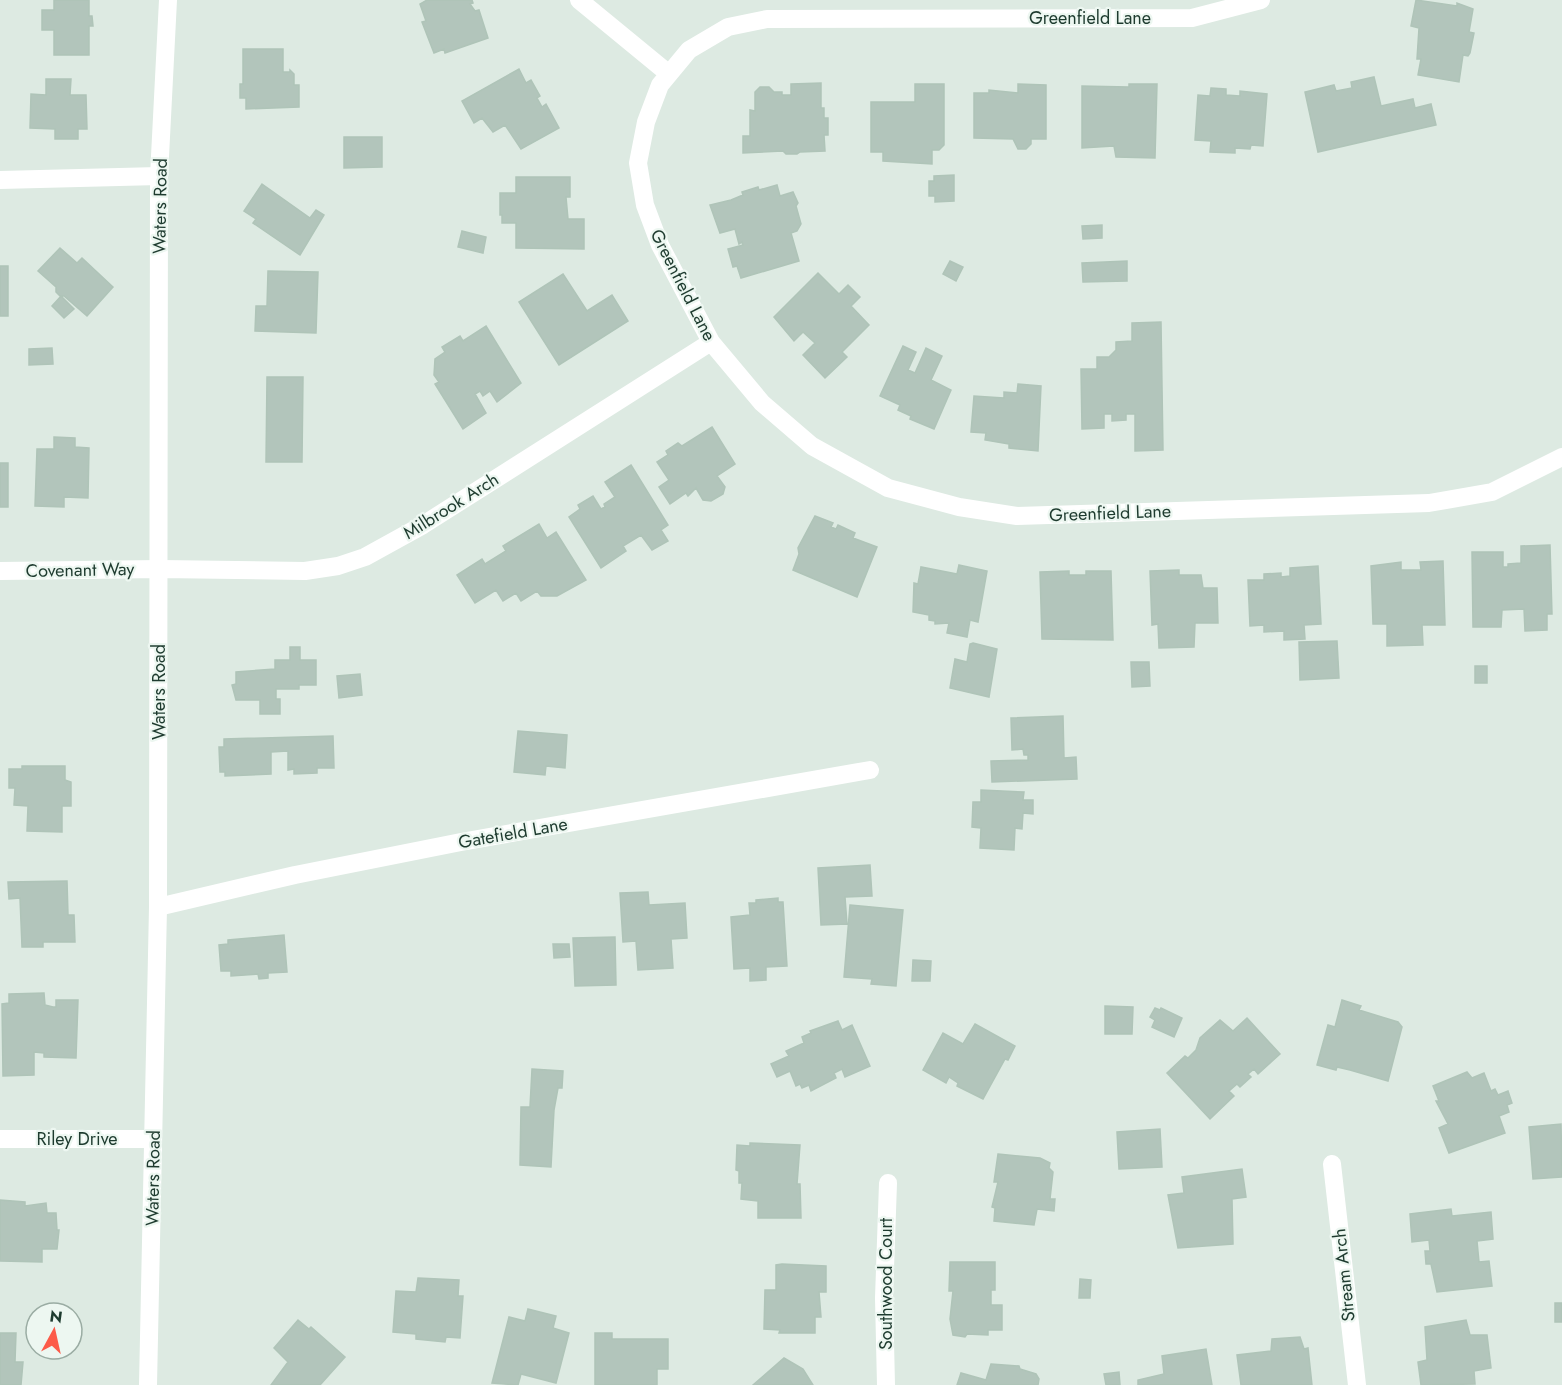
<svg xmlns="http://www.w3.org/2000/svg" width="1562" height="1385" font-family="Jost,sans-serif">
  <style>
    .building { fill: #b2c5bb; stroke: #afc4b8; stroke-width: 1.5 }
    .lines { fill: none; stroke-linecap: round; stroke-linejoin: round }
    .minor { stroke: #fff; stroke-width: 18 }
    .tertiary { stroke: #fff; stroke-width: 18 }
    .labels { text-anchor: middle; dominant-baseline: central; stroke-width: 4.5; stroke-linejoin: round; paint-order: stroke }
    .street-label { font-size: 18px; fill: #1e3b2f; stroke: #edf7f1 }
  </style>
  <rect width="100%" height="100%" fill="#ddeae2"/>
  <!-- building -->
  <path class="building" d="M54,0H89V16H92L93,26H89V55H54V30H42V10H54Z
    M427,0H472L473,3L470,4L475,11L479,10L488,38L445,53L444,49L434,53L422,22L426,21L420,4Z
    M1416,0L1457,6V3L1473,9L1469,32L1474,33L1470,53L1468,56L1463,55L1459,82L1418,75L1421,59H1417L1419,28L1411,26Z
    M243,49H283V72H290V70L294,74V85H299V107L246,109V98H240V84H243Z
    M519,69L526,83L531,80L540,96L537,98L542,107L546,104L559,128L521,149L505,125L493,132L482,118L474,123L462,101Z
    M1374,77L1381,106L1413,99L1415,108L1431,104L1436,125L1318,152L1305,92L1334,85L1336,91L1352,88L1351,82Z
    M46,79H71L70,95H86L87,129H78V139H55V129L30,128L31,94L46,95Z
    M821,83V108H824V118H828V135H824L825,151L800,152L797,154H786L783,151L743,153V136H750V110L755,111V92L760,87H769L774,92H782V95H791V84Z
    M915,84H944V145L939,150H932V164L883,161V152H871V102H915Z
    M1018,84L1046,85V139H1031V144L1026,149H1018L1013,139L974,138V93H989V90L1018,93Z
    M1129,84H1157L1155,158L1116,157L1114,146L1082,148V86L1129,87Z
    M1211,88L1226,89V95L1240,96V91L1267,94L1263,146L1251,145L1250,149L1235,148V153L1210,152L1211,141L1195,140L1198,95L1210,96Z
    M344,137H382V167L344,168Z
    M954,175V201L935,202V196H929V181H934V176Z
    M516,177H570V197H566L568,219H584V249L516,248V223H502V215H500V193H516Z
    M262,184L310,218L316,210L324,215L300,255L253,223L256,219L244,211Z
    M777,185L780,196L793,192L798,203L796,206L801,224L797,231L791,233L799,261L741,278L737,266L733,267L728,249L743,245L742,242L739,244L735,229L720,233L710,205L731,200L743,195L742,192L758,187L759,190Z
    M1102,225V238L1083,239L1082,226Z
    M462,231L486,237L483,253L458,247Z
    M60,248L77,263L82,258L113,287L87,316L64,296H60L56,292V287L38,271Z
    M950,261L963,267L956,281L943,274Z
    M1127,261V281L1083,282L1082,263Z
    M0,266H8V316H0Z
    M268,271L318,272L316,333L255,331L256,306H267Z
    M818,273L839,294L848,285L860,297L851,306L869,325L842,352L847,357L825,378L803,355L815,343L803,332L794,341L774,317Z
    M563,274L587,311L612,295L628,321L559,365L519,302Z
    M61,296L74,309L64,318L52,306Z
    M1161,322L1163,450L1135,451V414H1126V420L1112,421V414H1104V428L1082,429L1081,369H1097V357H1109L1116,350V342L1132,341V323Z
    M486,326L521,383L497,402L490,391L483,396L480,391L475,394L486,413L463,429L435,384L439,382L434,375L435,359L445,352L442,347L460,336L463,341Z
    M903,346L916,352L908,370L915,373L926,348L942,356L931,380L951,390L934,429L910,419L911,416L898,410L900,405L880,396Z
    M52,348L53,364L29,365V349Z
    M267,377H303L302,462H266Z
    M1018,384L1041,386L1038,451L1009,448V444L985,440L986,433L971,432L974,396L1004,398V392L1017,393Z
    M712,427L735,464L717,476L725,487L723,494L711,501L703,500L696,488L688,496L686,493L670,504L659,487L669,480L657,462L668,455L666,451L678,443L682,446Z
    M54,437L75,438V447L89,448L88,498L64,497V507L35,506L37,449H54Z
    M0,463H8V507H0Z
    M631,465L668,525L661,530L668,541L652,550L641,535L623,546L626,551L601,568L569,517L580,509L578,505L593,496L601,509L605,507L604,504L615,497L605,482Z
    M815,516L833,523L831,527L836,529L838,525L855,533L853,538L877,547L857,597L793,570L799,554L798,548Z
    M539,524L547,538L556,532L586,580L557,596H541L537,591L521,601L516,593L503,601L496,590L475,603L457,575L482,559L485,564L506,551L503,546Z
    M1550,545L1552,614H1547V630L1525,631L1524,609L1502,610L1501,627H1473L1472,552H1503V567H1508V564L1521,563V546Z
    M1443,561L1445,625H1422L1423,645L1387,646V624H1373L1371,566L1401,562V570H1421L1420,562Z
    M959,565L987,571L978,622L970,620L967,637L947,633L949,623L935,624V621L929,620V615L913,612L914,583L918,584L921,567L957,574Z
    M1318,566L1321,624L1304,625L1305,639L1284,640V631L1264,632V625L1250,626L1248,580H1264V574L1281,573V577L1290,576V568Z
    M1179,570V575H1201L1203,588H1217L1218,623H1195L1194,647L1159,648L1158,624L1152,625L1150,571Z
    M1069,571V575H1086V571H1111L1113,640L1042,639L1040,572Z
    M1337,641L1339,678L1300,680L1299,642Z
    M973,643L997,649L989,697L950,688L955,659L967,662L970,644Z
    M290,647H300V660H316V685H299V689H276V699H280V714H260V700H236L232,685L236,684V672L275,669V660H290Z
    M1131,662H1149L1150,686L1132,687Z
    M1475,666H1487V683H1475Z
    M360,674L362,695L339,698L337,676Z
    M1063,716L1064,758L1076,757L1077,779L992,782L991,761L1028,760V755H1024L1023,749L1012,750L1011,718Z
    M518,731L567,735L565,768L546,766L545,775L514,772Z
    M333,736L334,768H317V773L294,774V769L288,770V751L271,752V774L225,776V772H220L219,747H224V739Z
    M22,766H65V780L71,782V806H62V832L27,831L28,806L14,805L15,788H9V769H22Z
    M981,790L1024,792L1023,800H1033V814L1023,813L1022,829L1015,828L1014,850L980,848L981,828L972,827L973,802H981Z
    M870,865L872,896L845,897L847,924L821,925L818,868Z
    M67,881L68,915H74L75,942H43V947H22L20,898L9,899L8,882Z
    M648,892L649,905L685,903L687,938L671,939L673,968L638,970L636,941L623,942L620,893Z
    M778,898V902H783L787,966L766,967V980L750,981V968L734,969L731,917L750,915L749,903H756V900Z
    M850,905L903,910L896,986L871,984L872,979L844,977Z
    M284,935L287,972L268,973V978L259,979L258,974L231,976V971H221L219,945L228,944V940Z
    M615,937L616,985L575,986L573,938Z
    M553,944H569L570,957L554,958Z
    M913,960L931,961L930,981H912Z
    M44,993L45,1005L53,1007H56V1000H78L76,1058L44,1057V1053L34,1052V1075L3,1076L2,1004L9,1003V994Z
    M1342,1000L1361,1006L1359,1010L1398,1022L1402,1027L1388,1081L1350,1070L1337,1067L1336,1070L1317,1065L1328,1025L1335,1027Z
    M1105,1006L1133,1007L1132,1034H1105Z
    M1155,1008L1160,1010L1161,1008L1182,1018L1174,1037L1152,1027L1155,1020L1150,1017Z
    M1247,1018L1280,1054L1258,1074L1254,1069L1248,1074L1251,1077L1240,1087L1237,1084L1229,1091L1234,1096L1210,1119L1167,1073L1185,1056L1188,1058L1196,1050L1200,1038L1220,1020L1233,1031Z
    M838,1021L842,1030L852,1025L870,1066L845,1077L842,1069L834,1073L836,1078L811,1091L809,1085L802,1088L800,1084L796,1086L790,1071L777,1077L771,1064L789,1056L786,1051L804,1043L802,1037L811,1033L810,1031Z
    M975,1024L1015,1046L1008,1060L1005,1059L983,1099L957,1086L958,1083L949,1077L946,1083L923,1070L943,1033L963,1044Z
    M532,1069L563,1071L562,1088H558L554,1110L551,1167L520,1165L521,1107H530Z
    M1467,1072L1472,1078L1484,1073L1491,1091L1495,1089L1498,1095L1508,1091L1512,1103L1507,1105L1509,1112L1499,1116L1505,1133L1449,1153L1439,1128L1448,1124L1436,1101H1439L1433,1086Z
    M1561,1124L1562,1177L1533,1179L1529,1127Z
    M1160,1129L1162,1167L1119,1169L1117,1132Z
    M750,1143L800,1145L797,1184H800L801,1218H758V1201L741,1199L742,1183H739V1171L736,1170L737,1145L750,1146Z
    M998,1154L1040,1158L1050,1163L1049,1168L1053,1172L1050,1199H1055L1054,1211L1037,1209L1034,1225L994,1221L995,1208L992,1207L998,1182H994Z
    M1242,1169L1246,1197L1232,1199L1233,1244L1178,1248L1168,1195L1184,1193L1182,1177Z
    M0,1200L25,1202V1206L46,1203L47,1213H56L57,1230H59L57,1249H42V1262L0,1261Z
    M1451,1209L1452,1216L1491,1212L1493,1239L1477,1241L1479,1262L1489,1261L1492,1286L1437,1292L1431,1264H1426L1425,1251H1430L1429,1240L1412,1242L1410,1214Z
    M950,1262H995V1290H991V1305H1002V1330H988V1335L967,1334L965,1337L953,1335L950,1319L953,1291H949Z
    M782,1264L826,1266V1292H819L821,1317H815V1333H779L780,1330L764,1329L765,1290H776V1265Z
    M418,1278L459,1280L458,1296H463L460,1338L446,1337L445,1342L416,1339V1334L393,1332L396,1291L416,1292Z
    M1080,1279L1091,1280L1090,1298H1079Z
    M1555,1303H1562V1322H1555Z
    M528,1309L556,1316L553,1328L569,1333L556,1383L521,1374L518,1385L492,1383L509,1317L525,1321Z
    M298,1320L309,1329L311,1327L345,1357L320,1385H271L288,1362L274,1348Z
    M1466,1320L1470,1335H1487L1491,1368L1474,1371L1475,1384L1421,1385L1418,1362L1427,1360L1425,1327Z
    M0,1333H16L15,1362H23L21,1385H0Z
    M595,1333H612V1339H668V1369H657V1385H595Z
    M1300,1337L1304,1349L1308,1348L1312,1385H1241L1237,1355L1271,1351L1272,1339Z
    M1206,1349L1212,1385H1138V1380L1164,1374L1162,1356Z
    M784,1358L803,1369L813,1385H753Z
    M991,1364L1019,1366L1020,1369L1036,1374L1039,1379L1038,1385H957L961,1373L986,1380Z
    M1119,1372L1120,1385H1106L1104,1374Z"/>
  <g class="lines">
    <!-- minor -->
    <path class="minor" d="M579,0L669,74
      M1261,0L1192,18L767,19L728,27L689,50L660,85L646,122L638,163L645,205L660,245L711,342L762,403L812,446L888,488L959,507L1017,516L1429,503L1492,492L1562,457
      M0,180L159,176
      M0,571L160,569L305,571L338,566L365,557L423,525L711,342
      M158,907L295,875L461,842L870,770
      M0,1139H153
      M1332,1164L1357,1385
      M886,1385L884,1298L888,1183"/>
    <!-- tertiary -->
    <path class="tertiary" d="M148,1385L158,907L159,176L168,0"/>
  </g>
  <g class="labels">
    <!-- street labels -->
    <g class="street-label">
      <text x="1090" y="18">Greenfield Lane</text>
      <text transform="translate(160 206) rotate(-89)">Waters Road</text>
      <text transform="translate(683 285) rotate(63)">Greenfield Lane</text>
      <text transform="translate(451 506) rotate(-32)">Milbrook Arch</text>
      <text transform="translate(1110 513) rotate(-2)">Greenfield Lane</text>
      <text transform="translate(80 570) rotate(-1)">Covenant Way</text>
      <text transform="translate(159 692) rotate(-90)">Waters Road</text>
      <text transform="translate(513 833) rotate(-10)">Gatefield Lane</text>
      <text x="77" y="1139">Riley Drive</text>
      <text transform="translate(153 1178) rotate(-89)">Waters Road</text>
      <text transform="translate(1344 1275) rotate(-96)">Stream Arch</text>
      <text transform="translate(886 1284) rotate(-90)">Southwood Court</text>
    </g>
  </g>
  <!-- north arrow -->
  <g transform="translate(54 1331) rotate(8)"><circle r="28" fill="#edf7f1" stroke="#9aaca3" stroke-width="1.5"/>
  <path d="M0-4.5L10 22L0 15L-10 22Z" fill="#fc5b49"/>
  <text y="-9" font-size="16" font-weight="bold" text-anchor="middle" fill="#1e3b2f">N</text>
  </g>
</svg>
